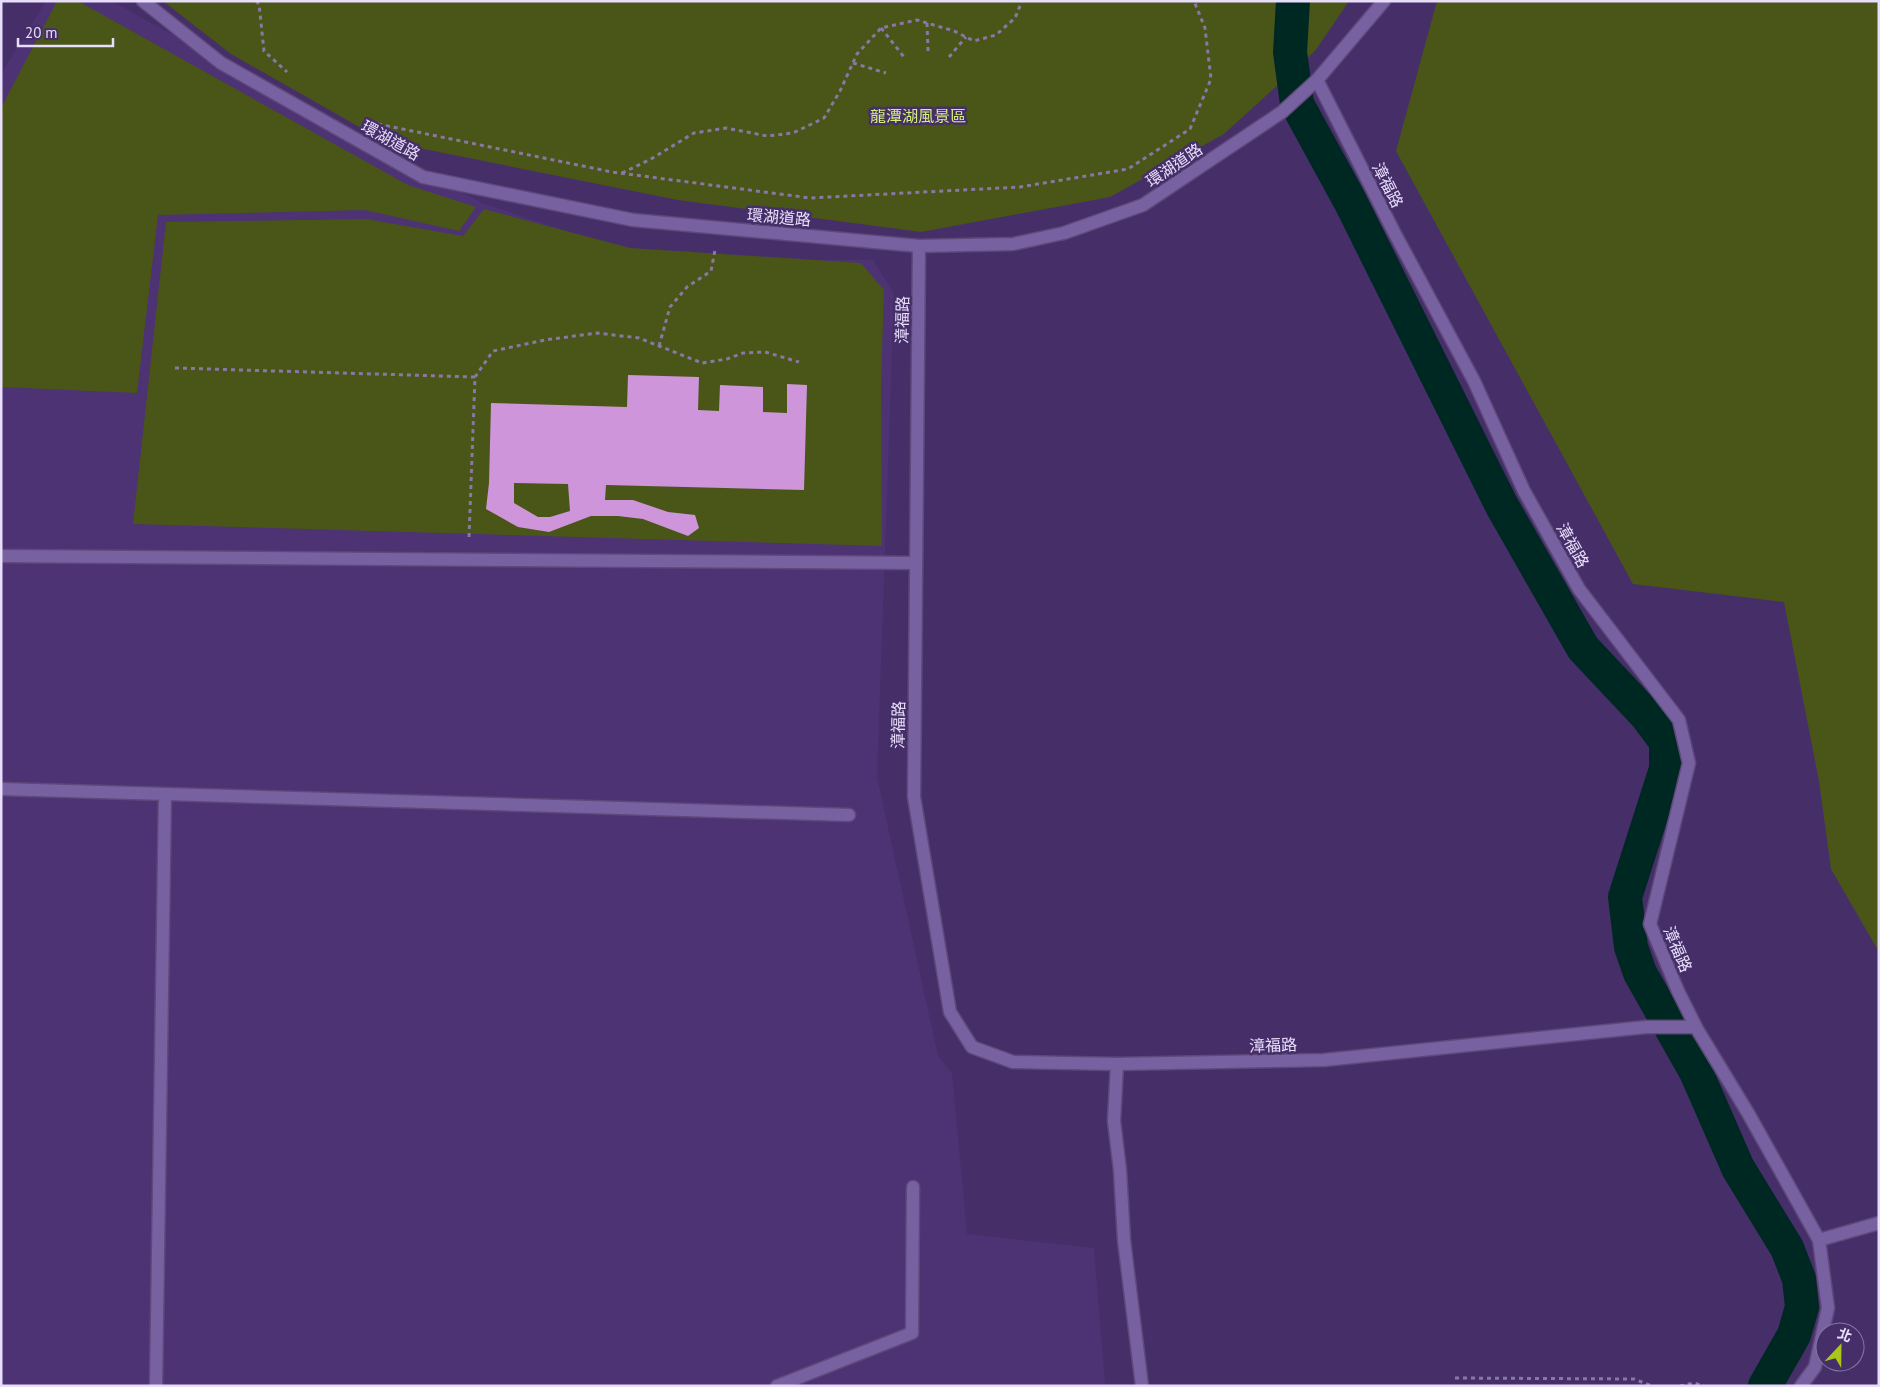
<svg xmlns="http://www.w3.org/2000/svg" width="1880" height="1387" font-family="'PT Sans','Noto Sans TC',sans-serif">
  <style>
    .built { fill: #4d3274 }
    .green { fill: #495618 }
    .water { fill: #002822 }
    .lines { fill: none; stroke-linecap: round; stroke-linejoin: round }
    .canal { stroke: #002822; stroke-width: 34 }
    .building { fill: #ce95da; fill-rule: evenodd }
    .lane-casing { stroke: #5e497a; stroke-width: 15 }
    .street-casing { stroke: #5e497a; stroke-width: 15 }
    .path { stroke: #8977a5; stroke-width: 3; stroke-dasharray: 4 4; stroke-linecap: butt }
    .lane { stroke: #7861a0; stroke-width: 12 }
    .street { stroke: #7861a0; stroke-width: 12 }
    .labels { text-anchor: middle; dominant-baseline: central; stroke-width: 5; stroke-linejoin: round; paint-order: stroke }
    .park-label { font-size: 16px; fill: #d4ef7b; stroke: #462f69 }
    .street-label { font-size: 16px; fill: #e8defb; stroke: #462f69 }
  </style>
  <rect width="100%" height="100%" fill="#462f69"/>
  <!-- built -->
  <path class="built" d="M46,1H111L482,203L653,260H873L894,294L877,777L938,1056L952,1073L967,1234L1094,1248L1105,1384L1043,1386H1V74Z"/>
  <!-- green -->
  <path class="green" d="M57,1H78L408,185L476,207L459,231L365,210L158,215L137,393L1,387V108Z
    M163,1H1349L1315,51L1224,134L1110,197L921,232L678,200L384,141L231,54Z
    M1437,1H1879V952L1831,869L1819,781L1784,602L1633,584L1396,151Z
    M484,209L630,248L861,263L884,290L881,384L882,546L133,524L166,222L366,219L463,236Z"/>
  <!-- water -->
  <path class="water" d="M1278,1H1306L1300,49L1280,55Z"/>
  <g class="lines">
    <!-- canal -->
    <path class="canal" d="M1293,1L1290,52L1297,104L1350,201L1502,506L1583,648L1646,715L1666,742V769L1625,897L1631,947L1640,973L1696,1072L1738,1168L1787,1248L1799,1279L1802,1307L1794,1335L1765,1386"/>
  </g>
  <!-- building -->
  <path class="building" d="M628,375L699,377L698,410L719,411L720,385L763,387V412L787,413V384L807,385L804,490L606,485L605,500H633L668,512L695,515L699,528L688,536L643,519L618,516H591L549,532L518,527L486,509L489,483L491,403L627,407ZM514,483L568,484L570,511L550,517H538L514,503Z"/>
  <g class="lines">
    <!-- lane casing -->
    <g class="lane-casing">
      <path id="lane" d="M1317,80L1394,232L1474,381L1524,491L1579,589L1679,720L1689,763L1650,924L1678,991L1697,1029L1748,1113L1819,1240L1828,1308L1815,1367L1801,1386
        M1,556L916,563
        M1,789L849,815
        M1117,1064L1324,1060L1646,1027H1695L1697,1029
        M1819,1240L1879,1223
        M156,1386L165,794
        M777,1386L912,1333L913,1187"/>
    </g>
    <!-- street casing -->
    <g class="street-casing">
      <path id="street" d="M143,1L221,63L423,177L633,220L919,246L1013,244L1064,233L1143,205L1282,112L1317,80L1384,1
        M919,246L914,797L950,1012L972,1047L1013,1062L1117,1064L1114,1121L1120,1170L1124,1240L1142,1386"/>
    </g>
    <!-- path -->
    <path class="path" d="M256,1L259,4L264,51L287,72
      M927,23L928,51
      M881,28L904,57
      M949,57L966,37
      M853,63L886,73
      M378,124L612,172L810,198L1020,187L1128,169L1190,129L1211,79L1205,28L1194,1
      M622,173L651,159L694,133L726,128L767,136L793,133L824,118L840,91L857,54L881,28L917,20L954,31L974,41L996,35L1015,18L1022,1
      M659,346L670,307L687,287L711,271L715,250
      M175,368L475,377
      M469,537L475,377L493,351L545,340L597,333L639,338L702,363L727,359L743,353L765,352L799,362
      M1455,1378L1634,1379L1652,1386
      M1680,1386L1694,1383L1704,1386"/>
    <!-- lane -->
    <use href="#lane" class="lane"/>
    <!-- street -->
    <use href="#street" class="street"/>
  </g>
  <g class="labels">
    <!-- park labels -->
    <g class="park-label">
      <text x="918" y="116">龍潭湖風景區</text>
    </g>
    <!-- street labels -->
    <g class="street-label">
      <text transform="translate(391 140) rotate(29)">環湖道路</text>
      <text transform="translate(1174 165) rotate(-34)">環湖道路</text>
      <text transform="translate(1388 185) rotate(63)">漳福路</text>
      <text transform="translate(779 217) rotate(5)">環湖道路</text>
      <text transform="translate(902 320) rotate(-89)">漳福路</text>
      <text transform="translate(1573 545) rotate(61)">漳福路</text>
      <text transform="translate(898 725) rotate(-89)">漳福路</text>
      <text transform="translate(1678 949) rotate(67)">漳福路</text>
      <text transform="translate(1273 1045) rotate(-2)">漳福路</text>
    </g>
  </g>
  <!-- border -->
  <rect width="1880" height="1387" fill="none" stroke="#e8defb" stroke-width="5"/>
  <!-- north arrow -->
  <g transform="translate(1840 1347) rotate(22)"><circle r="24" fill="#462f69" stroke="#8775a3"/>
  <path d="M0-4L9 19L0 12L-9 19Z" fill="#a9c719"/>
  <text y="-8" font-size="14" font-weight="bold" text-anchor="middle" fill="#e8defb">北</text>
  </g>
  <!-- scale -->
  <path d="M18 38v8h95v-8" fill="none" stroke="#e8defb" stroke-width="2.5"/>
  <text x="25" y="38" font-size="15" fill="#e8defb" stroke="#462f69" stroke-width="4" paint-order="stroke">20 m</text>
</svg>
